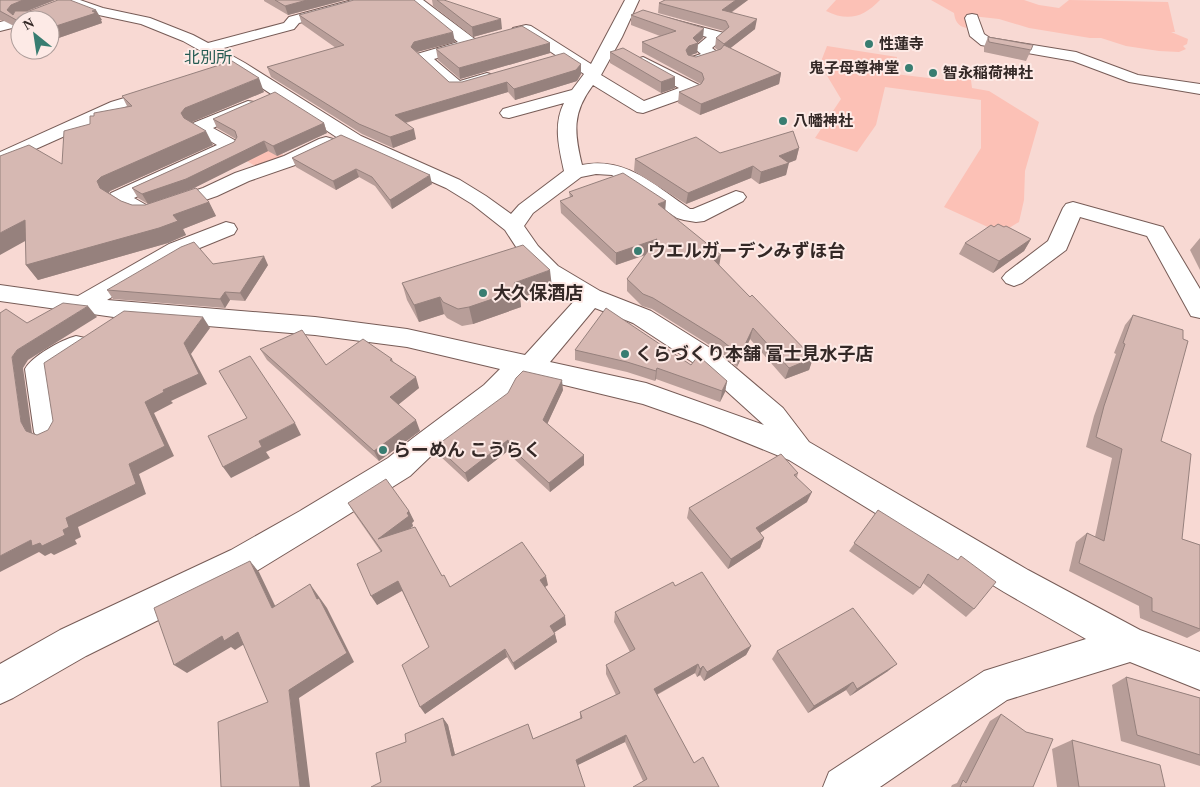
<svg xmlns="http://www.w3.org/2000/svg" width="1200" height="787" font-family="'Times New Roman','Noto Sans JP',serif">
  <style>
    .green { fill: #fcc1b6 }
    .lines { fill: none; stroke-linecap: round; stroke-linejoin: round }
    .minor-casing { stroke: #775c57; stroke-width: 2 }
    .minor { fill: #fff; fill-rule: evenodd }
    .wall { fill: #b89e99 }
    .shaded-wall { fill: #96817d }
    .building { fill: #d6b8b2; stroke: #96817d }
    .poi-dot { fill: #387d71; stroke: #fdeae6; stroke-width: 2 }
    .labels { text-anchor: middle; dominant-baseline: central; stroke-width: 4; stroke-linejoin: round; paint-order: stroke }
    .far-poi-label { font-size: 15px; font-weight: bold; fill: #332826; stroke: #fdeae6; text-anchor: start }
    .far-neighbourhood-label { font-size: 16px; fill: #245b52; stroke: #fdeae6 }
    .poi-label { font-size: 18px; font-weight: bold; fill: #332826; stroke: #fdeae6; text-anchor: start }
  </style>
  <rect width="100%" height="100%" fill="#f8d9d3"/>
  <!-- green -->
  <path class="green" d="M836,0H880C864,17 848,22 826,11Z
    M931,0H1024L1039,5L1059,8L1069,0L1168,2L1175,32H1171L1188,39L1187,44L1183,46L1186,49L1179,52L1159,51L1126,46L1101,38H1090L1029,28L999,19L972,16L966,28C958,26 955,21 954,13Z
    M827,46L897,57L895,74L954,81L955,78L971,80L972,88L989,91L1039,122L1025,171L1024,200L1019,222L1001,233L944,207L981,148V100L885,87L876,125L857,152L815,138L841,99L820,64Z
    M260,142L287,157L257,167L230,151Z"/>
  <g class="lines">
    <!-- minor casing -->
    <g class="minor-casing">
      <path id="minor" d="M60,0H80L103,8L150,18L193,35L208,43L284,23L289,17L352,0H375L373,3L299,23L294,29L220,49L245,63L361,136L460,180L486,196L511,214L519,205L564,171C559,148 553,125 564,103L509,118L503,117L500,113L503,109L572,90L584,74L524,34H513L511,31L513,28L526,25L531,26L591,64L625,0H639L622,37L601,75L644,101L679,88L637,65L635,62L637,59L643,57L699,85L701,89L699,93L643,113L637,112L593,85C572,113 574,132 582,165C626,156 655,186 690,209H693L736,191L743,193L746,197L743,201L704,221L696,222L684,220L677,218L612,175L596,174L581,177L533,213L524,226L538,246L558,266L600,291L651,311L718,353L783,408L809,442L1028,570L1140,630L1200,652V690L1130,662L1007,700L880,787H823L829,772L984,671L1086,639L1004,592L789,460L703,425L643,404L527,376L504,399L433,454L410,476L322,531L255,572L86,656L13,698L0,704V664L60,630L231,550L300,511L388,458L413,438L484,385L500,369L407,347L315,335L135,320L0,301V285L78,296L169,244L226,222L234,224L237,229L234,234L185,254L107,300L315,317L407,329L525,355L576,299L542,276L522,256L505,230L472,204L446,188L347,144L233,69L183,41L141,24L94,14L62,3ZM595,308L633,323L700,367L764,425L646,383L550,362Z
        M407,0H423L480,43L475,47L434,59L460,81L487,73L493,75L495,78L493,81L457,92L451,91L417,60L415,57L417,54L458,42Z
        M972,14L977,15L984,34L990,38L1076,52L1138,75L1200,84V94L1129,82L1073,61L981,45L970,36L965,18L967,15Z
        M20,17L26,20H20V26L0,31V22Z
        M667,18L724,33L726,36L712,48L721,55L719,58L695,66L689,64L687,61L689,58L701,54L694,48L707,37L662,25L660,22L662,19Z
        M161,87L167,88L169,92L167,96L123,110L0,165V152L111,102Z
        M248,101L254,102L257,106L254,110L213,128L238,142L240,146L238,150L134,198L148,206L203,188L235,173L284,156L319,139L326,137L333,139L335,143L333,147L298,164L249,181L217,196L153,218C138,222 124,209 111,201L108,197L111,193L217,145L193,131L190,127L193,123Z
        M1073,202L1163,227L1200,289V318L1191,316L1147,236L1080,217L1066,250L1022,283L1014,286L1006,283L1002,278L1006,273L1048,241L1063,208L1066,204Z
        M76,336L85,338L89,345L85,352L52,373L62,432L58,440L48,444L38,440L34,432L25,369C32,356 61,340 76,336Z"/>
    </g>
    <!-- minor -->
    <use href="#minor" class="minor"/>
  </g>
  <!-- wall -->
  <path class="wall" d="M0,0H55L27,11L102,20H101L102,23L50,41V20H20V29L2,20H0Z
    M264,0H345L288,15L264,1Z
    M432,0H444L502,29L473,37L433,6Z
    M665,0H748L731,13L755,29L730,48L781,73L779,84L700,115L678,103L679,92L701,84L642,52V42L660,36L631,25V15L703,38L698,43L697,53L691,55L696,57L718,50L715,48L716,38L724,31L658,13L659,3Z
    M299,15L455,42L416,52L449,82H462L581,74L577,81L515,100L508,92L406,123L416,139L393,148L362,134L271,77L267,67L336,48L302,24Z
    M988,37L1031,50L1026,61L984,52V47Z
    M550,43V53L460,79L438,60L436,49Z
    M610,52L675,88L661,93L610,63Z
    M264,92L192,122L213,145L110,191L109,193L121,201L132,205H145L148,204L138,198L132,188L234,142L236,139L217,128L213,119L324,123L327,133L277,156L268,151L192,189L150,203L209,202L216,216L183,229L186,235L168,243L38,280L26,265L62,164L90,124L127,106L122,96Z
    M341,135L432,184L392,209L375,186L359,177L336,190L296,167L292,158Z
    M799,148L796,160L788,163L786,175L759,184L751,178L686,204L634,171L635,159L720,153Z
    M569,192L666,211L750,297L813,358L809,370L785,379L750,339L737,367L719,351L652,309L642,306L627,291V279L646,255L616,265L561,213L560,201L570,198Z
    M1200,238V270L1190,250Z
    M1031,239L1024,251L993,273L959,254L965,243Z
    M213,264L268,265L245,301L230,300L225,308L113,299L107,290Z
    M402,283L552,287L520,298L521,307L473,324L462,326L447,318L444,314L419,322L407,300Z
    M1133,315L1182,539L1200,545V631L1187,638L1140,618L1139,606L1069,571L1076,542L1087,533L1095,537L1112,458L1086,447L1094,416L1116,354L1114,353L1125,325Z
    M260,349L326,365L392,359L394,363L419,388L398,405L420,431L379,461L267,360Z
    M575,350L691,365L727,381L725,392L720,402L656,379L655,381L627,372L575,360Z
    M563,390L547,424L584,465L550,492L512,457L509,450L468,482L440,456L436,446Z
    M798,473L797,477L807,502L760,533L764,538L760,548L728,569L687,518L689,508Z
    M348,503L409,511L414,521L412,523L413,526L409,529L450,587L548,585L545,587L566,625L554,632L557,642L515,670L507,657L425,714L429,647L402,591L377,605L381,552L354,513Z
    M878,510L974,609L966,617L923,583L920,588L913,595L849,551Z
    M675,586L751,646L746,655L704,681L700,675L697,677L695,673L657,695L694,763L719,787L643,781L625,742L577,765L381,782L406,742L443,718L448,725L455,755L533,739L580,718V712L616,695L606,674V665L630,652L614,622L615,612Z
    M777,651L888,671L850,696L846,690L808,713L772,659Z
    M1126,677L1200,698V766L1121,741L1112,685Z
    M1001,714L1033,787H951L952,785L957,783L990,721Z
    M1072,740L1165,787H1057L1052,749Z"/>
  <!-- shaded-wall -->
  <path class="shaded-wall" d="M23,0H55L17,15L15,19L7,10L11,5Z
    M307,0H345L288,15L285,6Z
    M736,0H748L720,20L722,10Z
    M96,10L102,20H101L102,23L50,41V28Z
    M501,19L502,29L473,37L472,27Z
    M757,19L755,29L723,54L724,44Z
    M704,28L703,38L697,43H698L697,53L688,56L686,50L693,38Z
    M453,32L455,42L417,52L411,47L414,42Z
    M550,43V53L460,79L459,68Z
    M581,64V74L577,81L515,100L514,89Z
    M781,73L779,84L700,115L701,104Z
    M675,77V88L661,93V82Z
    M259,78L264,92L192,122L188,127L181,113L185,108Z
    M507,82L508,92L397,125L395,115Z
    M324,123L327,133L277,156L273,146Z
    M414,129L416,139L393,148L390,137Z
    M206,131L213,145L110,191L106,196L100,188L97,181L101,177Z
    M264,141L268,151L192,189L148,204L142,194Z
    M799,148L796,160L781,166L789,163L786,175L759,184L761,172L779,156Z
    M753,166L751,178L686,204L688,193Z
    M356,169L359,177L336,190L333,181Z
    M430,175L432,184L392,209L390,200Z
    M666,201L665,213L658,204Z
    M209,202L216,216L183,229L186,235L168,243L38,280L26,265L173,215Z
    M25,220L36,235L0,255V233Z
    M657,239L656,251L616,265V253Z
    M1031,239L1024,251L993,273L999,261Z
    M721,255L719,267L713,259Z
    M264,256L268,265L245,301L240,293Z
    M550,270L552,287L520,298L521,307L473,324L469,307L514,283Z
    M225,292L230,300L225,308L220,299Z
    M440,297L444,314L419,322L414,305Z
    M88,306L97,317L28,360L23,368L32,433L37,442L26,431L21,422L12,357L17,350Z
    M203,317L210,328L191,354L207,384L171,401L173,403L154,413L174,456L139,474L146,494L78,527L81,537L75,540L77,544L54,555L51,553L45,556L39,552L0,572V556L31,540L63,530L66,518L129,464L145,402L163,390L184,343Z
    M753,328L750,339L737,367L740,355Z
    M813,358L809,370L785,379L789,368Z
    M657,368L656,379L655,381L656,371Z
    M416,377L419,388L394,408L390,397Z
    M562,380L563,390L544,431L543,420Z
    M727,381L725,392L720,402L722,391Z
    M416,420L420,431L379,461L374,451Z
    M295,423L301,435L266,452L270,458L231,478L223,467L259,441Z
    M508,440L509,450L468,482L465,473Z
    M584,455V465L550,492L549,483Z
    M812,492L807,502L752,538L756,528Z
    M409,511L414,521L412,523L413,526L383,549L378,539Z
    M764,538L760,548L728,569L731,559Z
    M250,561L259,572L281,618L272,608Z
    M546,576L548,585L542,589L540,580Z
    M398,581L403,590L377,605L371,596Z
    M310,584L327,608L354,662L299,698L310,787H300L289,690L317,599Z
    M565,616L566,625L552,634L550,626Z
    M238,632L249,641L235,650L231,647L187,673L174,665L222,636Z
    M555,634L557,642L515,670L513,663Z
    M751,646L746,655L704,681L707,672Z
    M505,649L507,657L425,714L420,707Z
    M698,664L695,673L652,697L654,689Z
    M897,664L888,671L850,696L857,689Z
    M703,666L700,675L697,677L700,669Z
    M853,682L846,690L808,713L814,706Z
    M443,718L448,725L457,763L452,756Z
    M626,735L625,742L576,766V760Z"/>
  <!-- building -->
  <path class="building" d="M0,0H23L11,5L7,10L13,15L15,11H29L58,0H70L96,10L92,11L96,13L50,28V20H20V22L0,11Z
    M275,0H307L285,6Z
    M354,0H414L453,32L414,42L411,47L449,82H462L564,53L581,64L576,70L514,89L507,82L395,115L414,129L390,137L359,124L267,67L344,45L299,15Z
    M437,0H444L501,19L472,27Z
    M665,0H736L722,10L757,19L724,44L716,38L729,27L726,21L659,3Z
    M643,10L704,28L693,38L698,43L689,46L686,50L688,55L696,57L721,49L724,45L781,73L701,104L679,92L701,84L704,79L702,73L642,42L676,31L631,15Z
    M522,26L550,43L459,68L436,49Z
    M988,37L1033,45L1031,50L989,42Z
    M623,48L675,77L661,82L610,52Z
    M232,61L259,78L185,108L181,113L184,118L206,131L101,177L97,181L100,188L121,201L132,205H145L196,188L209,202L173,215L178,221L159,228L26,265L25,220L0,233V156L29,145L62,164L64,131L90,124V116H94V113L132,106L122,96Z
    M275,92L324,123L273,146L264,141L186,179L142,194L132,188L234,142L237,137L235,131L213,119Z
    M793,131L799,148L779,156L789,163L761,172L753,166L688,193L635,159L696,137L720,153Z
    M341,135L430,175L390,200L372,177L356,169L333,181L292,158Z
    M623,173L666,201L658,204L721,255L713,259L750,297L752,295L813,358L789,368L753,328L740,355L721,340L653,298L643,294L627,279L657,239L616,253L560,201L573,196L569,192Z
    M998,224L1004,227L1006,226L1031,239L999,261L965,243L991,225L994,227Z
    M194,242L213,264L264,256L240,293L225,292L220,299L107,290L181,247Z
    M523,245L550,270L514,283L519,290L469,307L458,309L443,302L440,297L414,305L402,283Z
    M63,303L88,306L17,350L12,357L21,422L26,431L37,435L48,430L53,421L44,363L124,311L203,317L184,343L199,374L163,390L164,392L145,402L165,446L129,464L136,484L66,518L69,527L63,530L65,535L42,546L40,543L32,546L31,540L0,556V313L6,309L27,323Z
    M606,308L691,365L698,356L701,358L727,381L722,391L657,368L656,371L627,362L575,350Z
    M1133,315L1183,330V339L1188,341L1161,441L1191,454L1182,539L1200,545V629L1152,611V598L1079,563L1087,533L1104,541L1122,449L1096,437L1104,406L1125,344L1123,343Z
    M302,330L326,365L363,339L392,359L390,360L416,377L390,397L416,420L374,451L260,349Z
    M250,356L295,423L259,441L262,447L223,467L208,436L247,418L219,371Z
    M523,371L562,380L543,420L584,455L549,483L510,447L508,440L465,473L436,446L508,393L516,378Z
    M781,454L798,473L794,475L812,492L756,528L764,538L731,559L689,508Z
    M386,479L409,511L407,513L409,516L378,539L415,527L442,576L444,575L450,587L522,542L546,576L540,580L565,616L550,626L555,634L513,663L505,649L420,707L402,665L429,647L398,581L371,596L357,564L382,551L348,503Z
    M878,510L958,560L961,556L996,582L974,609L928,574L920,588L854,543Z
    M250,561L272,608L310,584L317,599L319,598L347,653L289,690L300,787H221L218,722L268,702L238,632L224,641L222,636L174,665L154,608Z
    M702,572L751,646L707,672L703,666L700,669L698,664L654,689L694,763L703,757L719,787H633L647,779L626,735L576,760L585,787H371L381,782L376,753L406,742L405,734L443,718L452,756L528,724L533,739L582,718L580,712L620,693L606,665L635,649L615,612L673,582L675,586Z
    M853,608L897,664L857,689L853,682L814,706L777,651Z
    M1126,677L1200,698V755L1137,735Z
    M1001,714L1026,732L1053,739L1033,787H960L963,780L966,783Z
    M1072,740L1160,765L1165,787H1079Z"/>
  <!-- markers -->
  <g class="poi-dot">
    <circle cx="869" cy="44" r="5"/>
    <circle cx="909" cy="68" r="5"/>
    <circle cx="933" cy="73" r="5"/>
    <circle cx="783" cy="121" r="5"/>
    <circle cx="638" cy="251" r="5"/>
    <circle cx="483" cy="293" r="5"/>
    <circle cx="625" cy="354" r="5"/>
    <circle cx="383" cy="450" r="5"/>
  </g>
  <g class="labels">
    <!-- far-poi labels -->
    <g class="far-poi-label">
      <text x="879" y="44">性蓮寺</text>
      <text x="899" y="68" text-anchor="end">鬼子母尊神堂</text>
      <text x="943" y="73">智永稲荷神社</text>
      <text x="793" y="121">八幡神社</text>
    </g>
    <!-- far-neighbourhood labels -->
    <g class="far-neighbourhood-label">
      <text x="208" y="57">北別所</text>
    </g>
    <!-- poi labels -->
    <g class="poi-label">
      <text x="648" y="251">ウエルガーデンみずほ台</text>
      <text x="493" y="293">大久保酒店</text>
      <text x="635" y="354">くらづくり本舗 富士見水子店</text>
      <text x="393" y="450">らーめん こうらく</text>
    </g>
  </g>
  <!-- north arrow -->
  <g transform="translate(35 35) rotate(330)"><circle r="24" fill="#fdeae6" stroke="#ac9c99"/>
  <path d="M0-4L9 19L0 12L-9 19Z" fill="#387d71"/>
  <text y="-8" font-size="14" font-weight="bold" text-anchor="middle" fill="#332826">N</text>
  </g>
</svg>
